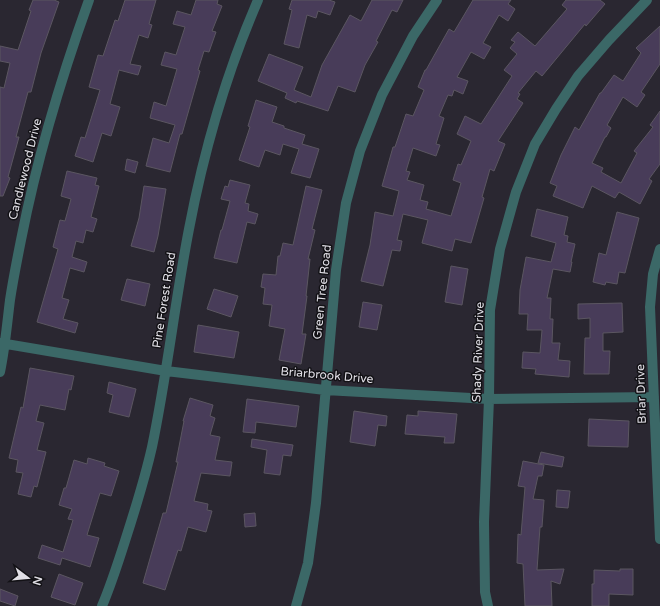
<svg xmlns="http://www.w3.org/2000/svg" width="660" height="606" font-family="'Varela Round',sans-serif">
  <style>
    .building { fill: #483c59; stroke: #5b5661 }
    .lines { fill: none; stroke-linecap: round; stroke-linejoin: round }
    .minor { stroke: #3b6867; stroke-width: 10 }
    .labels { text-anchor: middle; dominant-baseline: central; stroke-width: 3; stroke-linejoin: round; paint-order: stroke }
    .street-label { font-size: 12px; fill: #e1dfe6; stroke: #121115 }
  </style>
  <rect width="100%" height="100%" fill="#2a2731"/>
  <!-- building -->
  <path class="building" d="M33,0H54L59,2L41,53L31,92H28L16,137H19L8,177L10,178L3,196H0V87L4,88L10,63L0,61V46L18,50L31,11L29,10Z
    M125,0H156L149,24L152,25L148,38L139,35L130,64L141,66L138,75L119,70L110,104L120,107L111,136L102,133L93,162L75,156L81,137L85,138L100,90L89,87L98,55L103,56L115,20L118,21Z
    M196,0H218L217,4L222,6L212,31L216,32L209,52L204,51L198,70L200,71L182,134H180L170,172L146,166L153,138L169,143L175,125L150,118L154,102L166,106L177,69L161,65L165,52L176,55L185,27L173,24L177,11L191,15Z
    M292,0H329L335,2L330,15L318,11L316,18L307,15L299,48L284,44L292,10L289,9Z
    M372,0H403L397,12L392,10L376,41L378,42L365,65L355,92L338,86L328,111L297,101L296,103L285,98L287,93L258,81L269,54L303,67L294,90L311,97L322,65L350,15L361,21Z
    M473,0H511L508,4L515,9L508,21L499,15L483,43L491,47L484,59L471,52L457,77L468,81L463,94L454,90L452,96L448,95L439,116L444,118L436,144L440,145L436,156L413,148L406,171L410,172L407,180L424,185L420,200L428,202L426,209L451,216L461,183L453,180L458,164L461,165L471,141L457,134L465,116L481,124L512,76L504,70L517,54L510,48L515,42L511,40L518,32L535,46L567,9L562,5L566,0H600L605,4L586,26L585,24L542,76L536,71L518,93L520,94L517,99L523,103L498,141L505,144L494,171L490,169L482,197L484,198L471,243L455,239L452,251L422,243L428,220L403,214L397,240L402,241L400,251L392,250L383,286L361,281L370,245L375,212L393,216L399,191L382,186L393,147H395L406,114L413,116L424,90L418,87L425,70H426L449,29L454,32Z
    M660,26V64L641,92L645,95L637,107L623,97L607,125L611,128L606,137H605L592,163L603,168L601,172L621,183L637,153L634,151L653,127L650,125L660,111V164L649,179L652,181L640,204L619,192L615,198L592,186L583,208L553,196L557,186L550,183L561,155L575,127L579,130L600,93H601L614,75L623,81L641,53L636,48Z
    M256,100L277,107L272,122L284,126V128L305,135L302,144L319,149L310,178L291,173L299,149L283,144L280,155L265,150L259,167L239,160L250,127L248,126Z
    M127,159L138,162L135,173L125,170Z
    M67,171L97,178L95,185L99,186L91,217L97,219L93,232L86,230L83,243L76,241L72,257L87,262L84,272L70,268L62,298L69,300L63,319L78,323L75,333L37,322L58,249L53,247L60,220L65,221L71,199L61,196Z
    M230,180L250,185L245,203L249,204L248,211L258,214L255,224L247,222L237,263L214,258L221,230H222L230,201L221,199L225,186L228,187Z
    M144,186L166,189L158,236L154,252L131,246L139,218Z
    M306,186L322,190L312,229L315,230L308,259H310L306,296H307L302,334H306L301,364L279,360L285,329L269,326L272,305L263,304L265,288L261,287L263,274L276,275L278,256H280L283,243L293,245Z
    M537,209L568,217L564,235L568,236L567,242L575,244L571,262H572L570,272L553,269L547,298H551L550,319H553L552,343H560L558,360L570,361L569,377L535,374L536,369L522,368L523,352L540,353L542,330H527L528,314H519L520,290L526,257L551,262L556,243L531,236Z
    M617,212L639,218L625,273L619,272L617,284L606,282L605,285L593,282L599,253L606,255Z
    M451,266L468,269L462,305L445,302Z
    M127,279L150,284L145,306L121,300Z
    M214,289L238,296L231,317L207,309Z
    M363,302L382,305L377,330L359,327Z
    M622,303L623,332L603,333V351H610L609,374H584L585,338H590V318L578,319V304Z
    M198,325L239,332L234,358L194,352Z
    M30,368L74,376L71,390L69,389L65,410L40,405L36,421L44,423L37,450L46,452L37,487L34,486L31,497L18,494L23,473L16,472L18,460L9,458L21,407L23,408Z
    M109,382L136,389L129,417L109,412L113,395L107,393Z
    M190,398L213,405L210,416L215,418L210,435L220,437L215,460L232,462L230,476L201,473L194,501L208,504L207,510L212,511L206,532L188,527L181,551L178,550L165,590L143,583L163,513H166L178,462H176L184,421H183Z
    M247,399L299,406L296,427L256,422L255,433L243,432Z
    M354,411L387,416L386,426L378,425L375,446L350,442Z
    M418,411L457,414L454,443H444L445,437L405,434L407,415L418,416Z
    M589,419L629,421L628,447L588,446Z
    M252,439L293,445L291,456L283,455L280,475L264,473L267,450L251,447Z
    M541,452L564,457L562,467L538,463Z
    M88,458L105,463L104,466L119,471L111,496L100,493L87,535L99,538L90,567L62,558L60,565L38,558L42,545L63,552L73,520L68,519L72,509L59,505L64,488H66L74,460L87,464Z
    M523,461L544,465L542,476H538L533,499L544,500L542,527H540L537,570L564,569L560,584L551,581L552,606H525L523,564L517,563L518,534L521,535L525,487L518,486Z
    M557,490L570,491L568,508L556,507Z
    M255,513L256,526L245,527L244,514Z
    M620,569H633V595L609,594V606H592V584H594V570L620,571Z
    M59,574L83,583L75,605L51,597Z
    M0,589L18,596L15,606L0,601Z"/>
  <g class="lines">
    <!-- minor -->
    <path class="minor" d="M660,249L653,274L650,307L660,539
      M0,343L166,371L325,390L489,399L654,397
      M0,372C5,348 7,324 10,300C13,280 17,260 21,240C37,158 61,78 89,0
      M102,606C111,585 118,563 125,541C135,510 145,478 152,447C167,375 175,301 189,229C204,150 226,74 258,0
      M296,606L308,563L316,503L336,270L346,203L360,151L382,95L413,36L437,0
      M488,606L485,592L484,522L489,399L490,310L500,249L516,192L535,144L556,109L578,76L609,40L647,0"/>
  </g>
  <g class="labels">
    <!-- street labels -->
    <g class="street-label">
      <text transform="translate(25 169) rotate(-76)">Candlewood Drive</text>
      <text transform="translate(322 292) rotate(-84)">Green Tree Road</text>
      <text transform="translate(164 300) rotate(-81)">Pine Forest Road</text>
      <text transform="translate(478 352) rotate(-88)">Shady River Drive</text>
      <text transform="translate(327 375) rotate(5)">Briarbrook Drive</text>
      <text transform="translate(641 394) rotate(-92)">Briar Drive</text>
    </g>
  </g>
  <!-- north arrow -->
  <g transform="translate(28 578) rotate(106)" stroke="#121115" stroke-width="3" paint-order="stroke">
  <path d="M0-3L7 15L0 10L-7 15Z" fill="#e1dfe6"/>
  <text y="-6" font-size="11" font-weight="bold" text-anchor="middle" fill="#e1dfe6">N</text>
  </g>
</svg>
